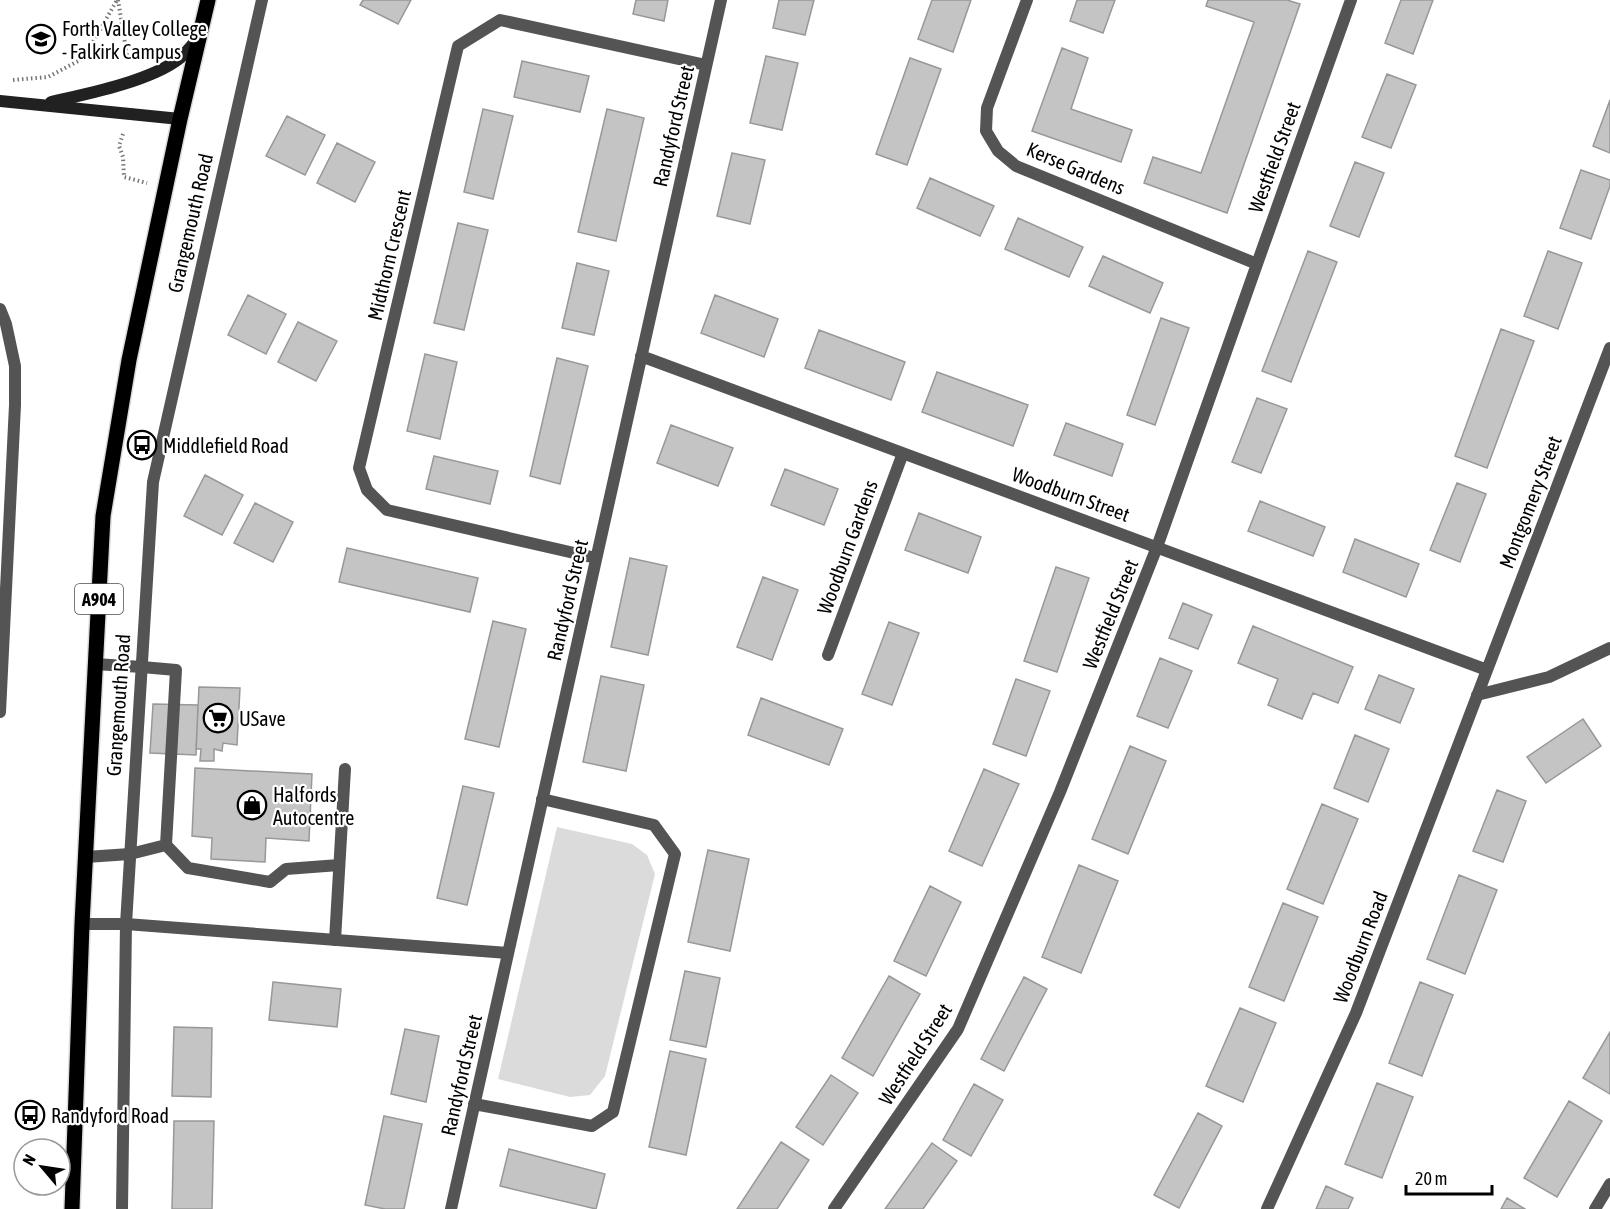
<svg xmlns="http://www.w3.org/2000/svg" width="1610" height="1209" font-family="'Asap Condensed',sans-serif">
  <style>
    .green { fill: #dbdbdb }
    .building { fill: #c4c4c4; stroke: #989898; stroke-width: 1.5 }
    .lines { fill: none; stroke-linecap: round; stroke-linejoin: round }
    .primary-casing { stroke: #dbdbdb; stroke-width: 18 }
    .path { stroke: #767676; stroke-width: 4; stroke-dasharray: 1.5 3; stroke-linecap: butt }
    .lane { stroke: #545454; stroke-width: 12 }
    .street { stroke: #545454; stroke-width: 12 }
    .secondary { stroke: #212121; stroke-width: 12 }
    .primary { stroke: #000; stroke-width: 15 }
    .labels { text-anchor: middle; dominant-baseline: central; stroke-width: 4.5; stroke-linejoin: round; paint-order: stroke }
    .shield { fill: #fff; stroke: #4c4c4c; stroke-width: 1.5 }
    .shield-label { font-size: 18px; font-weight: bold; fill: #000 }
    .poi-label { font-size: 20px; fill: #000; stroke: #fff; text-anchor: start }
    .street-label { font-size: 20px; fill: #000; stroke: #fff }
  </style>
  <rect width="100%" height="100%" fill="#fff"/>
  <!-- green -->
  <path class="green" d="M557,827L632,844L647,855L655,874L605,1076L590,1095L570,1097L498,1079Z"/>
  <!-- building -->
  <path class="building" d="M363,0H411L398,24L360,5Z
    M636,0H668L664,21L633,14Z
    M779,0H814L805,35L773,28Z
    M932,0H971L953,52L918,39Z
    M1077,0H1115L1103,33L1070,21Z
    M1208,0H1287L1300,4L1227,213L1144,183L1153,157L1201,173L1254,22L1206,6Z
    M1401,0H1433L1413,54L1385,43Z
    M1062,48L1088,58L1071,109L1132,130L1121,162L1032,131Z
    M766,56L798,63L782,130L750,123Z
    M910,58L941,69L907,165L876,154Z
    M522,61L589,76L580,112L514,97Z
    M1387,74L1416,85L1391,148L1362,137Z
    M1610,100V153L1593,146Z
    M483,109L513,116L493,199L464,192Z
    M607,109L644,118L616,241L578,232Z
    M287,116L325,135L305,175L266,156Z
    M337,143L375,162L355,202L317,183Z
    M732,153L765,160L750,224L717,216Z
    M1355,162L1384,173L1359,237L1330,226Z
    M1581,170L1610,180V186L1591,239L1560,228Z
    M930,178L994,206L980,236L917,208Z
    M1018,218L1083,247L1069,277L1005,249Z
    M458,223L488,230L464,330L434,323Z
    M1308,251L1337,262L1291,382L1262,371Z
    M1548,251L1582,263L1558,329L1524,316Z
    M1103,256L1163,283L1150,313L1089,286Z
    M577,263L609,271L594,335L562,328Z
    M248,295L286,314L266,354L228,335Z
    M715,295L778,319L764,357L701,333Z
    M1161,318L1189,328L1155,425L1127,415Z
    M298,322L337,341L316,381L278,362Z
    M1501,329L1534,341L1487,468L1455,456Z
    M819,330L905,362L891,400L805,368Z
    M425,354L457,362L440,439L407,431Z
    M557,358L588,366L560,484L530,476Z
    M937,372L1028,405L1013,446L922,412Z
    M1257,398L1287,409L1261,473L1232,462Z
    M1066,423L1123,444L1112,476L1054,455Z
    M671,425L733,448L718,486L657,463Z
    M434,456L498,471L490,504L426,489Z
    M785,469L838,489L824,525L771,505Z
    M205,475L243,495L222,535L184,516Z
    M1457,483L1486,494L1460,562L1430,550Z
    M1260,501L1325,527L1313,556L1248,531Z
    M255,503L293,522L273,562L234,543Z
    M919,513L981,537L968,573L905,550Z
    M1355,539L1419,564L1406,597L1343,572Z
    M347,548L478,578L470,612L339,582Z
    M630,558L667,566L648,655L611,647Z
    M1056,567L1089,578L1057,672L1024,661Z
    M763,577L798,590L772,660L737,647Z
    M1183,603L1212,615L1198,649L1169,638Z
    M493,621L526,629L499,747L465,739Z
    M889,622L919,633L892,705L862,694Z
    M1253,626L1353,667L1338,703L1313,693L1302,719L1268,705L1278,679L1238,663Z
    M1160,658L1192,671L1168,728L1137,716Z
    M1379,675L1414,689L1400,723L1365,709Z
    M601,676L644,685L626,771L583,762Z
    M1016,679L1050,691L1026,756L993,744Z
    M199,687L240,688L237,745L223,743L222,751L214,749V761H200L201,749H196Z
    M761,698L843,729L829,765L748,735Z
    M153,704L198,705L196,755L150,753Z
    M1583,719L1601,746L1546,783L1527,757Z
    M1355,735L1389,749L1368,802L1334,788Z
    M1130,746L1166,761L1128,854L1092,839Z
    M195,768L312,774L309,841L266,838L265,862L211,859L212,838L192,836Z
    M984,769L1019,784L982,866L949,851Z
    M463,786L494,793L467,905L437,898Z
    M1497,790L1526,801L1503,862L1473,851Z
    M1322,804L1358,819L1323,904L1287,889Z
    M708,850L749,859L730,951L688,942Z
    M1079,865L1118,881L1081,973L1042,957Z
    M1459,875L1497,890L1465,974L1427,959Z
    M930,886L961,902L926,976L894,961Z
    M1283,903L1318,917L1284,1001L1249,987Z
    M685,971L720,978L706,1047L670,1040Z
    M889,976L920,994L873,1076L842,1058Z
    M1024,977L1047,989L1004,1071L981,1059Z
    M273,982L341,989L337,1027L269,1020Z
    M1420,982L1453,995L1422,1076L1389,1063Z
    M1240,1008L1276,1023L1243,1102L1206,1086Z
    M174,1027L212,1028L211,1097L172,1096Z
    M405,1029L439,1036L426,1102L391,1094Z
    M1610,1032V1094L1583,1078Z
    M670,1051L706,1059L686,1155L649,1147Z
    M831,1075L858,1093L823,1145L796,1127Z
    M1377,1083L1413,1097L1382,1178L1345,1164Z
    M974,1084L1003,1100L971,1156L943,1140Z
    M1569,1101L1602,1121L1557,1197L1524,1178Z
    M1198,1113L1222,1126L1179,1208L1154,1195Z
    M384,1116L422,1124L404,1209H385L365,1205Z
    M174,1121H214L212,1209H172Z
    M781,1142L809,1160L777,1209H737Z
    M932,1143L957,1161L923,1209H885Z
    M509,1149L605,1174L596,1209L500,1186Z
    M1326,1186L1353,1198L1348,1209H1316Z
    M1507,1198L1525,1209H1501Z"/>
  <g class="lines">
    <!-- primary casing -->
    <g class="primary-casing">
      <path id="primary" d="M72,1209L82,924L103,516L129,360L180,119L208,0"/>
    </g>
    <!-- path -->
    <path class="path" d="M118,0L128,62
      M13,80L48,77L84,58L117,0
      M123,134L119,146L123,157L124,177L147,183"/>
    <!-- lane -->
    <path class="lane" d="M166,845L188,868L270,882L286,869L339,865
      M86,857L130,854L166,845L176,670L142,667
      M335,940L345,769"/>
    <!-- street -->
    <path class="street" d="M1027,0L987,108L986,131L998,151L1016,166L1257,264
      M0,309L6,324L15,366V405L0,712
      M641,356L1487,670
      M596,558L387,510L367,490L359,468L458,46L500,20L706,65
      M828,655L903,453
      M95,664L142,667
      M1477,695L1549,677L1610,648
      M82,924H126L508,953
      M474,1104L592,1126L613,1112L675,854L654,825L542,799
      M122,1209L126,924L153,482L262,0
      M451,1209L721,0
      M834,1209L958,1029L1060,792L1157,547L1257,264L1351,0
      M1267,1209L1356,1013L1610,348
      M1595,1209L1610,1184"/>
    <!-- secondary -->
    <path class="secondary" d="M0,101L180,119
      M51,102C87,94 151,81 180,58C187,52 193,44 199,37"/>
    <!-- primary -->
    <use href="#primary" class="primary"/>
  </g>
  <!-- icons -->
  <defs>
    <g id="university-ring" transform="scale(1.5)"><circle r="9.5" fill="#fff" stroke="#000" stroke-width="1.5"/><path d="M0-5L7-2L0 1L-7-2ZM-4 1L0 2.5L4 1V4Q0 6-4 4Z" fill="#000"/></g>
    <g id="bus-ring" transform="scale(1.5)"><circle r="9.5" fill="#fff" stroke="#000" stroke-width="1.5"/><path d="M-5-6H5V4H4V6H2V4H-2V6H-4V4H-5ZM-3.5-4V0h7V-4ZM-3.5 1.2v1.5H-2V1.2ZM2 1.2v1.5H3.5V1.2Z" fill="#000"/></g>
    <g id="supermarket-ring" transform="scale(1.5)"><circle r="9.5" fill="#fff" stroke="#000" stroke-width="1.5"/><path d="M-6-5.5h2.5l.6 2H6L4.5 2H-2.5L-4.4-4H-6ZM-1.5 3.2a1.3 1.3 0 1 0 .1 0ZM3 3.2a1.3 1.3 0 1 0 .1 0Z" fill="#000"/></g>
    <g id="shop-ring" transform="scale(1.5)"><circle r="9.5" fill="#fff" stroke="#000" stroke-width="1.5"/><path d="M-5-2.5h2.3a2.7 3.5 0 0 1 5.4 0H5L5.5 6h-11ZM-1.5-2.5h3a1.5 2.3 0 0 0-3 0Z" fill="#000"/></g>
  </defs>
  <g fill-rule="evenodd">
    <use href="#university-ring" x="41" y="39"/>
    <use href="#bus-ring" x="142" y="445"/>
    <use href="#supermarket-ring" x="218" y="718"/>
    <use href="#shop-ring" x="252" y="805"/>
    <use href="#bus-ring" x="30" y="1115"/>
  </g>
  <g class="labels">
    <!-- shield labels -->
    <rect class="shield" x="75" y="584" width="48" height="30" rx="4.5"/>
    <g class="shield-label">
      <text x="99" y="599">A904</text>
    </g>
    <!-- poi labels -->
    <g class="poi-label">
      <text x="62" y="28">Forth Valley College<tspan x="62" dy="23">- Falkirk Campus</tspan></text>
      <text x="163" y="445">Middlefield Road</text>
      <text x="239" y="718">USave</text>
      <text x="273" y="794">Halfords<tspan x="273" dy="23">Autocentre</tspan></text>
      <text x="51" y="1115">Randyford Road</text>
    </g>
    <!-- street labels -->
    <g class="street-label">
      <text transform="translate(673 126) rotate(-77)">Randyford Street</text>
      <text transform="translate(1274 157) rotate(-70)">Westfield Street</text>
      <text transform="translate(1076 168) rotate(23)">Kerse Gardens</text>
      <text transform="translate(190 223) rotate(-77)">Grangemouth Road</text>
      <text transform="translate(389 255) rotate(-77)">Midthorn Crescent</text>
      <text transform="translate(1071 494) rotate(20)">Woodburn Street</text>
      <text transform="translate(1530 502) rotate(-69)">Montgomery Street</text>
      <text transform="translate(847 547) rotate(-70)">Woodburn Gardens</text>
      <text transform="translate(567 600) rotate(-77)">Randyford Street</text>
      <text transform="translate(1110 614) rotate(-68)">Westfield Street</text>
      <text transform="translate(118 705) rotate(-86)">Grangemouth Road</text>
      <text transform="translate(1360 947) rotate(-69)">Woodburn Road</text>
      <text transform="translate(915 1054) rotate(-57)">Westfield Street</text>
      <text transform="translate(461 1075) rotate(-77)">Randyford Street</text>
    </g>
  </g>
  <!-- north arrow -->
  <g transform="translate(42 1167) rotate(299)"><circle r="28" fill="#ffffff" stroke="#999999" stroke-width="1.5"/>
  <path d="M0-4.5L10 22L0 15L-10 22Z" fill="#000000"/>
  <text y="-9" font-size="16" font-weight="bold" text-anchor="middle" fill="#000000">N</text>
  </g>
  <!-- scale -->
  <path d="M1406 1185v9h86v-9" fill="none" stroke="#000000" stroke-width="3"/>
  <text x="1415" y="1185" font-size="18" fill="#000000" stroke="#ffffff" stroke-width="4.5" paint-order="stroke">20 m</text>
</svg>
